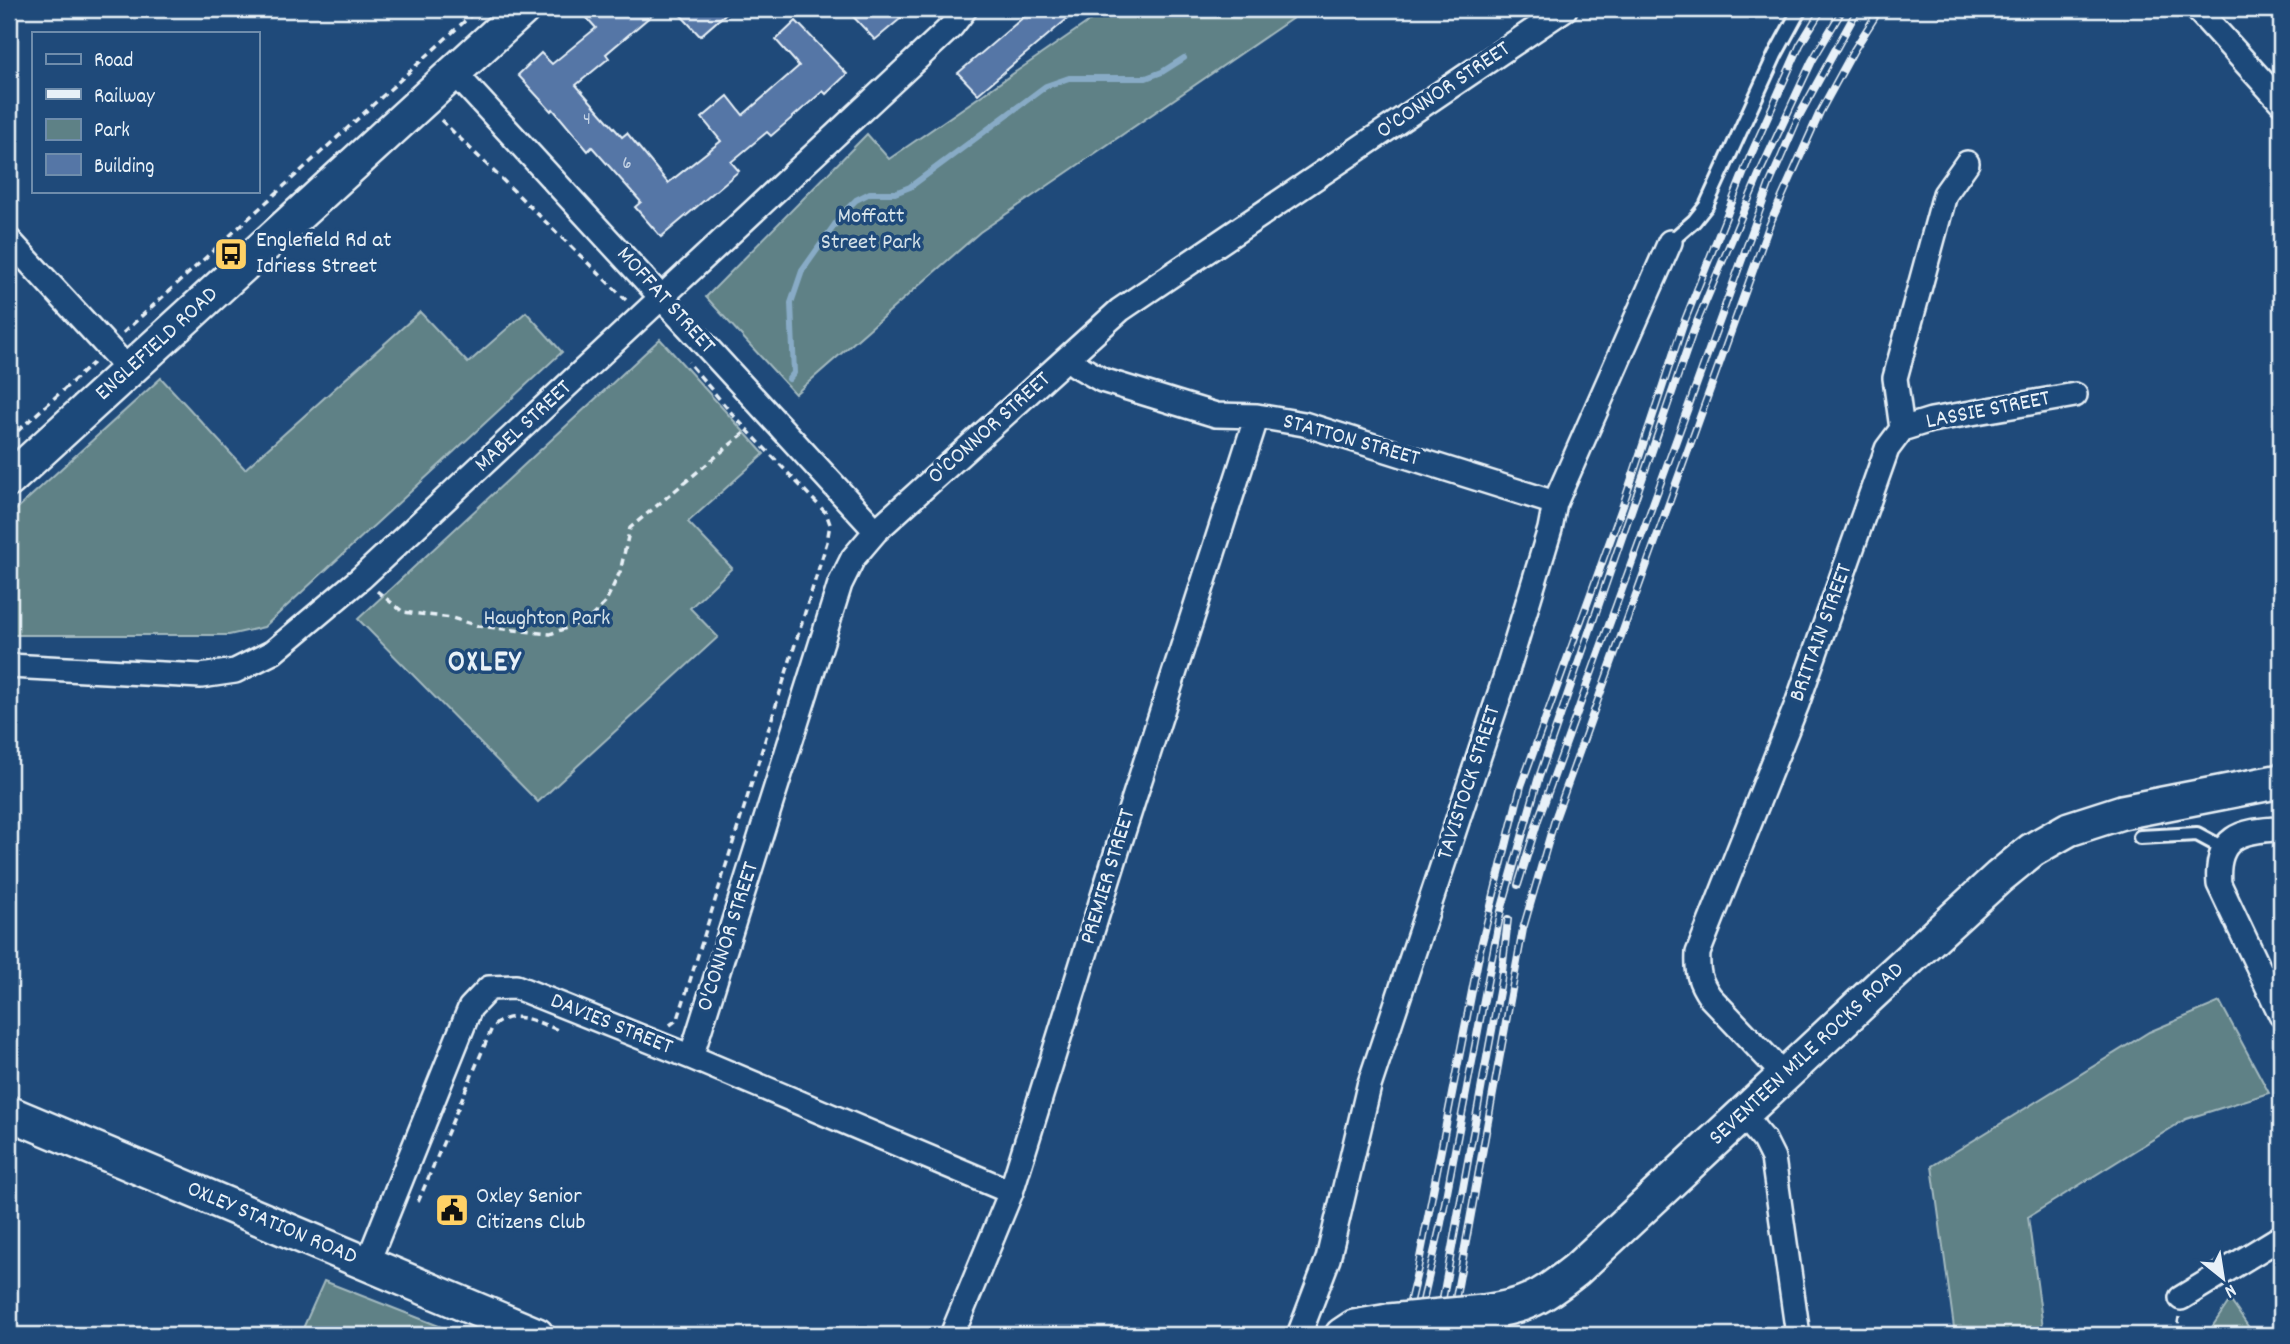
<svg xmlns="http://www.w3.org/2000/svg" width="2290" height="1344" font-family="Dekko,sans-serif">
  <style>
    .green { fill: #5e8186; stroke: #a3b9bf; stroke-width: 2 }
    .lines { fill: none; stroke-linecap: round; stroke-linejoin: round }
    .stream { stroke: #88abc6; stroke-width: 6 }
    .building { fill: #5576a6; stroke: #e8f1f8; stroke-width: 2 }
    .lane-casing { stroke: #e8f1f8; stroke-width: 18 }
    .street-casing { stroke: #e8f1f8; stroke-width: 28 }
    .secondary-casing { stroke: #e8f1f8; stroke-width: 38 }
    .path { stroke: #e8f1f8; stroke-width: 3.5; stroke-dasharray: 7 5; stroke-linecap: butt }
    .lane { stroke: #1f4a7a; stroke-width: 12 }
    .street { stroke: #1f4a7a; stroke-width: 23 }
    .secondary { stroke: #1f4a7a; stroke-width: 33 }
    .rail-casing { stroke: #e8f1f8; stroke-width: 8 }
    .rail { stroke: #1f4a7a; stroke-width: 5; stroke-dasharray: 16; stroke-linecap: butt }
    .secondary-bridge-casing { stroke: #e8f1f8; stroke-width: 38; stroke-linecap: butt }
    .secondary-bridge { stroke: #1f4a7a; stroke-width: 33 }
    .labels { text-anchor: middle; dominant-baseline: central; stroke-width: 7; stroke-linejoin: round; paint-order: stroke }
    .number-label { font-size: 19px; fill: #c3d2e4 }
    .street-label { font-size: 23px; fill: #e8f1f8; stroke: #1f4a7a }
    .park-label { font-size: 23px; fill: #d3e0e7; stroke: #1f4a7a }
    .poi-label { font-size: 23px; fill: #e8f1f8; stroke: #1f4a7a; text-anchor: start }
    .district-label { font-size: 30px; font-weight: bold; letter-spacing: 2px; fill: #e8f1f8; stroke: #1f4a7a }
  </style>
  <rect width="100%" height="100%" fill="#1f4a7a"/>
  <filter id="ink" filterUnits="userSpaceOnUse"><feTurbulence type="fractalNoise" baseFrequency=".0143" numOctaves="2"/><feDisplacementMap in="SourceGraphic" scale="14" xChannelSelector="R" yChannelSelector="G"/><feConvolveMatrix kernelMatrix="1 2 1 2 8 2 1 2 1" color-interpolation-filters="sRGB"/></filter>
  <g filter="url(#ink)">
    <!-- green -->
    <path class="green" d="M1107,9H1306L980,232L795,394L706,297L867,134L889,159Z
      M420,312L468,363L526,312L562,352L264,627L229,635H9V516L161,378L245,469Z
      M660,339L764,454L688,522L732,568L690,608L718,637L538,802L358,619Z
      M2220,1002L2269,1093L2186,1119L2028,1217L2044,1335H1955L1932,1166L2149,1032Z
      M324,1281L462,1335H300Z
      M2230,1300L2254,1335H2201L2208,1333Z"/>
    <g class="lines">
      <!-- stream -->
      <path class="stream" d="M789,379L794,373L791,303L802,271L843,213L856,200L870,193H895L910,187L1046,86L1069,78H1146L1162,72L1184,58"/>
    </g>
    <!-- building -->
    <path class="building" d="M598,9H659L606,54L609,58L576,85L622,137L627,133L668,183L721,141L702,118L728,96L743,115L799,66L776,40L796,21L847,74L826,94L823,91L771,136L767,132L731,162L739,171L661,237L635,207L641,202L592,147L588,151L553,109L551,111L518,75L541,53L552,64L596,28L587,18Z
      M675,9H731L700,36Z
      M846,9H912L875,40Z
      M1033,9H1079L978,94L958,73Z"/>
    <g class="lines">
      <!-- lane casing -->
      <g class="lane-casing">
        <path id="lane" d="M1670,242L1694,221L1706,206L1775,55L1800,9
          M2140,837L2197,834L2223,848"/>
      </g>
      <!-- street casing -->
      <g class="street-casing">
        <path id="street" d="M2197,9L2281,102
          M454,72L876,531
          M9,240L129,370
          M1070,358L1076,365L1102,380L1216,415L1257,416L1304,424L1555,503
          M1902,429L1931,420L2075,395
          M9,666L201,676L235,671L273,652L361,578L952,26L965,9
          M2281,829C2240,830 2215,837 2219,884L2281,1015
          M691,1057L840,584L853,558L876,531L1120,310L1565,9
          M1785,1076L1710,997C1699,981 1697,972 1698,953L1797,704L1887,449L1902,429L1895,378L1945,194L1967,163
          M1743,1115L1764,1140L1773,1158L1798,1335
          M367,1264L470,1008L489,988L516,987L691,1057L1011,1192
          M2181,1298L2281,1237
          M952,1335L1011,1192L1117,851L1257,416
          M1299,1335L1328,1259L1369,1086L1504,681L1550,529L1555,503L1670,242
          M1492,1335L1496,1310"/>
      </g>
      <!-- secondary casing -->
      <g class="secondary-casing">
        <g id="secondary">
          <path id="s1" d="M9,480L523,9"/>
          <path id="s2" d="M9,1113L537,1335"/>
          <path id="s3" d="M1483,1312C1526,1307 1542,1297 1576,1270L1879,987L1999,877L2032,850L2069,829L2122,812L2281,781"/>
          <path d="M1342,1335L1354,1327L1389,1321"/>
        </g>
      </g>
      <!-- path -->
      <path class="path" d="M549,18L559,9
        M441,120L626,300
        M123,333L478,9
        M9,439L93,363
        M377,591L403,612L452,618L478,626L550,634L588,620L605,603L620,572L630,528L749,429
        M670,1025L678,1019L827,542L830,524L826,513L734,416L688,362
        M418,1202L492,1028C510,1007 537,1022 558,1030
        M2176,1335L2179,1317"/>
      <!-- lane -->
      <use href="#lane" class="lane"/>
      <!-- street -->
      <use href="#street" class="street"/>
      <!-- secondary -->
      <use href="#secondary" class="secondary"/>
      <!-- rail casing -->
      <g class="rail-casing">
        <path id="rail" d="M1518,885L1538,820L1769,185L1799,116L1858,9
          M1402,1335L1418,1268L1480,950L1521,786L1624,502L1683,325L1749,159L1800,45L1822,9
          M1415,1335L1441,1223L1501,911L1538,780L1694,329L1761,170L1812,61L1843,9
          M1436,1335L1501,981L1508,919
          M1449,1335L1523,929L1555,819L1769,226L1820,112L1854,50L1880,9"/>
      </g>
      <!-- rail -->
      <use href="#rail" class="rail"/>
      <!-- secondary-bridge casing -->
      <g class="secondary-bridge-casing">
        <path id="secondary-bridge" d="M1389,1321L1483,1312"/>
      </g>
      <!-- secondary-bridge -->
      <use href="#secondary-bridge" class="secondary-bridge"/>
    </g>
  </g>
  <!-- icons -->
  <defs>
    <g id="bus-square" transform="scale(1.75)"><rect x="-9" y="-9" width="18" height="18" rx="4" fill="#ffd166" stroke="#1f4a7a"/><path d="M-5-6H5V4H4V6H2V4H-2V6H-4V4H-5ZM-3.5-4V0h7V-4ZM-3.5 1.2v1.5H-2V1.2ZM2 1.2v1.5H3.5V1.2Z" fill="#111"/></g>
    <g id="civic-square" transform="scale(1.75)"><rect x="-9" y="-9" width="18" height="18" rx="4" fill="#ffd166" stroke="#1f4a7a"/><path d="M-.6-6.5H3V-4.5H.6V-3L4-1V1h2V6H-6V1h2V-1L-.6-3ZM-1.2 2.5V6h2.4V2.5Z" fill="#111"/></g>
  </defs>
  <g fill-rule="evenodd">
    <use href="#bus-square" x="231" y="254"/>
    <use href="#civic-square" x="452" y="1210"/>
  </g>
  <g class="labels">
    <!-- number labels -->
    <g class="number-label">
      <text x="587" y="120">4</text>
      <text x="627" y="164">6</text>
    </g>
    <!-- street labels -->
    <g class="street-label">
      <text transform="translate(1444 91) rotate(-34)">O'CONNOR STREET</text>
      <text transform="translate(665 301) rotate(48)">MOFFAT STREET</text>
      <text stroke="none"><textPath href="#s1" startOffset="201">ENGLEFIELD ROAD</textPath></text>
      <text transform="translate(1988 411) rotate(-11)">LASSIE STREET</text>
      <text transform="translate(524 427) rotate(-43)">MABEL STREET</text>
      <text transform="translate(990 429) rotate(-42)">O'CONNOR STREET</text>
      <text transform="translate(1351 441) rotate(16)">STATTON STREET</text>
      <text transform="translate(1822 633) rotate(-70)">BRITTAIN STREET</text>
      <text transform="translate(1470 783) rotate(-72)">TAVISTOCK STREET</text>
      <text transform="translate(1109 877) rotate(-73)">PREMIER STREET</text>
      <text transform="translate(729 937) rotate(-72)">O'CONNOR STREET</text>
      <text transform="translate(611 1025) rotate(22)">DAVIES STREET</text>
      <text stroke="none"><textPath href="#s3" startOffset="420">SEVENTEEN MILE ROCKS ROAD</textPath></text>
      <text stroke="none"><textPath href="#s2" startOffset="285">OXLEY STATION ROAD</textPath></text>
    </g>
    <!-- park labels -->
    <g class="park-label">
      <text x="871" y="217">Moffatt<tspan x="871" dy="26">Street Park</tspan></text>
      <text x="547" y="619">Haughton Park</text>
    </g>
    <!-- poi labels -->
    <g class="poi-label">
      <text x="256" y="241">Englefield Rd at<tspan x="256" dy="26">Idriess Street</tspan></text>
      <text x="476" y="1197">Oxley Senior<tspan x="476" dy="26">Citizens Club</tspan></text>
    </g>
    <!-- district labels -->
    <g class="district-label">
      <text x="485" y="664">OXLEY</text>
    </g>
  </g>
  <!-- margin -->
  <rect width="2290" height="1344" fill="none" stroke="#1f4a7a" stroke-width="35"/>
  <rect x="18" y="18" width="2255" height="1309" fill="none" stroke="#e8f1f8" stroke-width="2.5" filter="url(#ink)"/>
  <!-- legend -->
  <rect x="32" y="32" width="228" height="161" fill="#1f4a7a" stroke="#6f8dac" stroke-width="2"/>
  <rect x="46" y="54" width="35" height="10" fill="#1f4a7a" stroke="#6f8dac" stroke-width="2"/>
  <text x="94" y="66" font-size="21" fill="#e8f1f8">Road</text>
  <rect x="46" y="89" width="35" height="10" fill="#e8f1f8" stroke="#6f8dac" stroke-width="2"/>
  <text x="94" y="102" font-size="21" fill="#e8f1f8">Railway</text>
  <rect x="46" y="119" width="35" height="21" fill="#5e8186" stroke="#6f8dac" stroke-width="2"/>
  <text x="94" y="136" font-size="21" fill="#e8f1f8">Park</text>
  <rect x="46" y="154" width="35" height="21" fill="#5576a6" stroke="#6f8dac" stroke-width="2"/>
  <text x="94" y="172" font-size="21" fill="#e8f1f8">Building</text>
  <!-- north arrow -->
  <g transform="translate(2223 1278) rotate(150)" stroke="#1f4a7a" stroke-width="5" paint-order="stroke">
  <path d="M0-5L12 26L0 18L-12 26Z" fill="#e8f1f8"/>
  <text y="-10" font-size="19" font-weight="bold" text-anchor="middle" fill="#e8f1f8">N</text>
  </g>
</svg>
